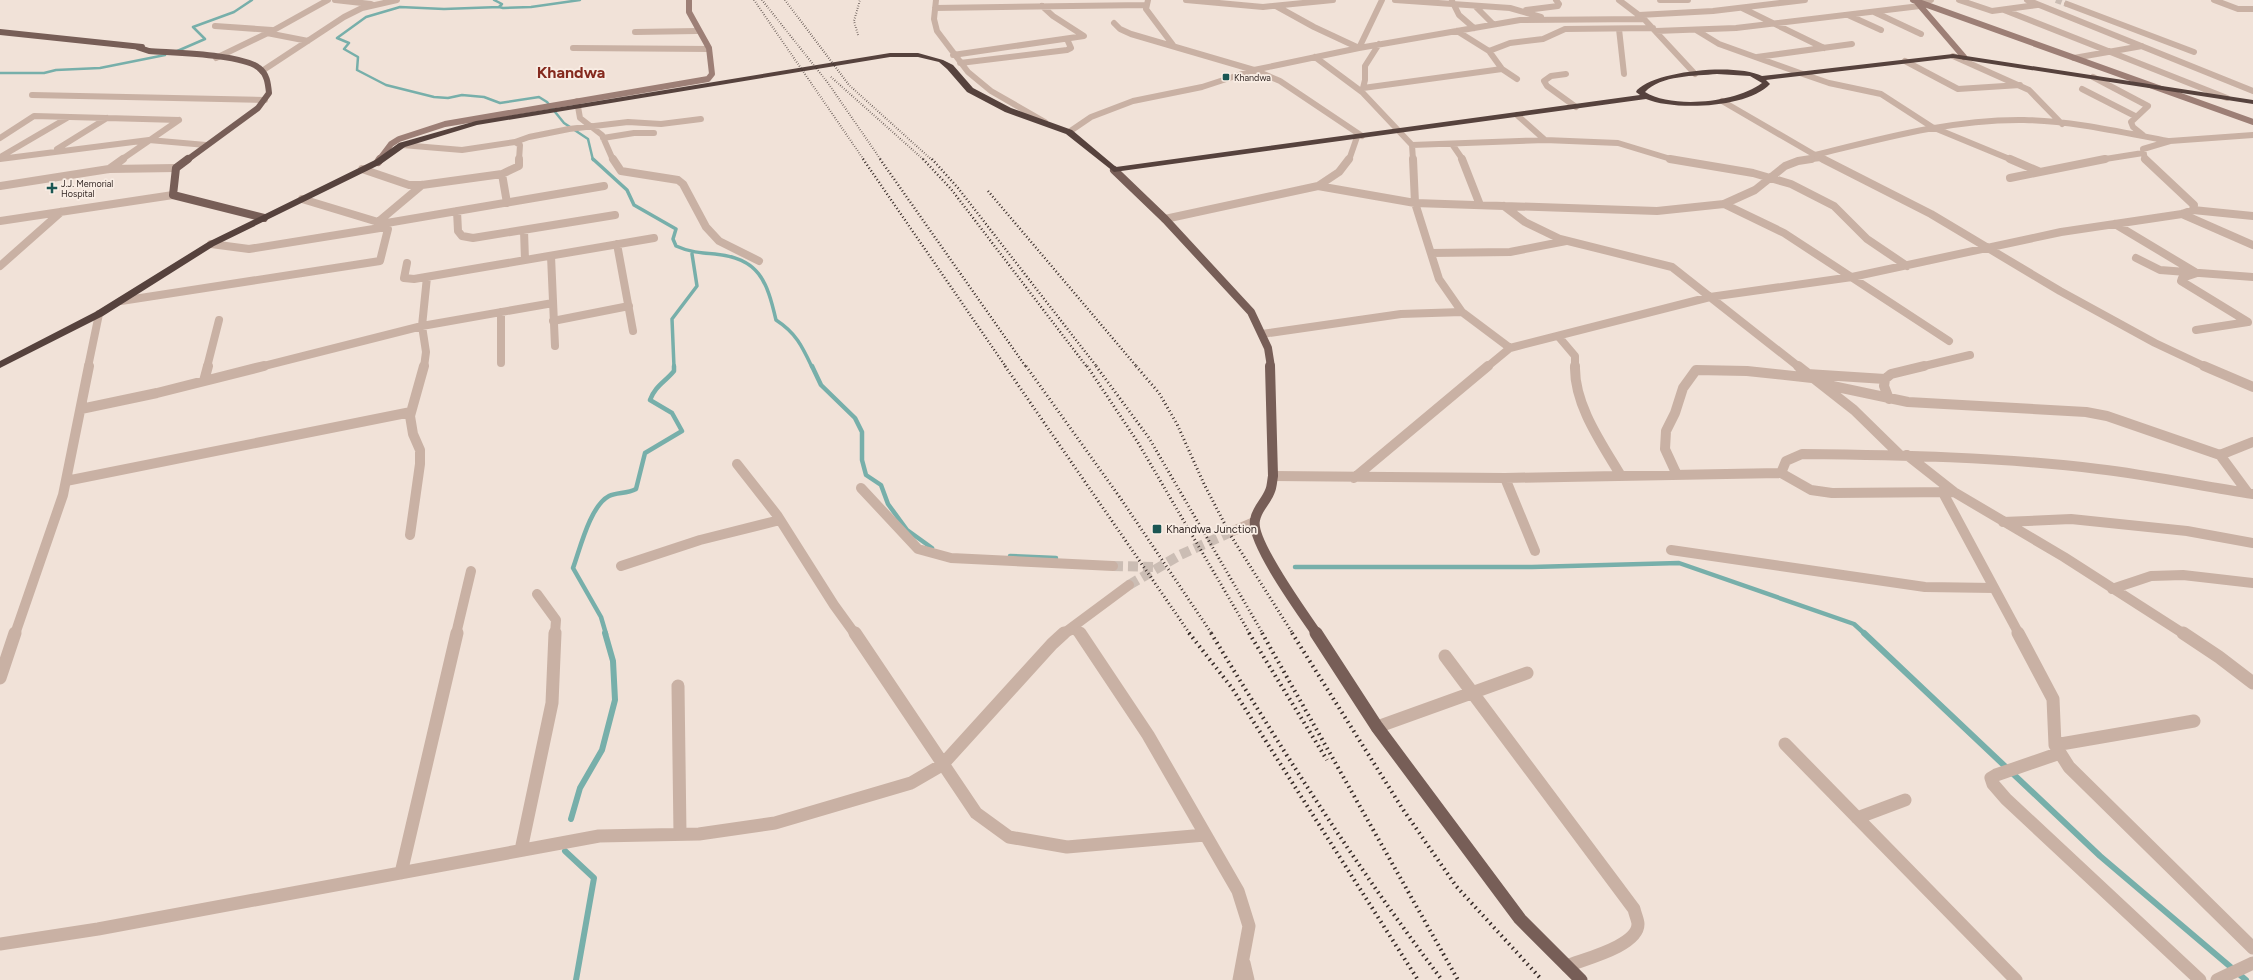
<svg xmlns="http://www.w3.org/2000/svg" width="2253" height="980" font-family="Figtree,sans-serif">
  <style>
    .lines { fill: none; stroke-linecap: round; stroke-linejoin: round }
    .stream-far3 { stroke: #77afaa; stroke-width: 2.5 }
    .stream-far2 { stroke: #77afaa; stroke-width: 3.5 }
    .stream-far1 { stroke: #77afaa; stroke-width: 4.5 }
    .stream { stroke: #77afaa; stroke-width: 6 }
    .street-tunnel-far1 { stroke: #cbbdb4; stroke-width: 6; stroke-dasharray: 6 3; stroke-linecap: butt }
    .street-tunnel { stroke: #cbbdb4; stroke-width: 10; stroke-dasharray: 10 5; stroke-linecap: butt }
    .street-far3 { stroke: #c9b1a4; stroke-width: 6 }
    .street-far2 { stroke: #c9b1a4; stroke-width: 8 }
    .street-far1 { stroke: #c9b1a4; stroke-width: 10 }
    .street { stroke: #c9b1a4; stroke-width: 13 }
    .secondary-far1 { stroke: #9d7f76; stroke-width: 6 }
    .secondary { stroke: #9d7f76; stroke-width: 8 }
    .primary-far3 { stroke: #775e57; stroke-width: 6 }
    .primary-far2 { stroke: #775e57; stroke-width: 8 }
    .primary-far1 { stroke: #775e57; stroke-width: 10 }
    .primary { stroke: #775e57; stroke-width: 13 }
    .highway { fill: #56423d; fill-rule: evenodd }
    .rail-far3 { stroke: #352926; stroke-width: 2; stroke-dasharray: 0.5 2; stroke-linecap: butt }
    .rail-far2 { stroke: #352926; stroke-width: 2.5; stroke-dasharray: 1 2.5; stroke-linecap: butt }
    .rail-far1 { stroke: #352926; stroke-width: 3; stroke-dasharray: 1 3; stroke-linecap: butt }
    .rail { stroke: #352926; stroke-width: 4; stroke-dasharray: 1.5 4; stroke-linecap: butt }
    .poi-dot { fill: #1b5653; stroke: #f9ede4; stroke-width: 1.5 }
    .labels { text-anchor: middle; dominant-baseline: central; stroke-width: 3.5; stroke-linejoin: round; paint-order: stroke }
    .far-poi-label { font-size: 9px; fill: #352926; stroke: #f9ede4; text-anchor: start }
    .poi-label { font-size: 11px; fill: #352926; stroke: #f9ede4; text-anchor: start }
    .far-town-label { font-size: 16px; font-weight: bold; fill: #852a1e; stroke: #f9ede4 }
  </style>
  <rect width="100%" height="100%" fill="#f1e2d8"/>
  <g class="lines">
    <!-- stream-far3 -->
    <path class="stream-far3" d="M494,0L502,4L499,7L503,8L531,7L580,0
      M499,7L444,9L400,7L366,17L337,38L349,43L344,49L358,57L357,70L386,85L434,97L448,98L462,95L484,97L500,103L539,97L547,102L564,123L588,139L593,160
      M175,52L205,39L193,27L234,12L252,0
      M0,73H44L56,70L100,68L165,55"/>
    <!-- stream-far2 -->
    <path class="stream-far2" d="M593,159L627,190L634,205L676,229L673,239L676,246C689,252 701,253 715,254C759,258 767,281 776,320C796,333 802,346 812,367
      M674,367L672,319L697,286L692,254"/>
    <!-- stream-far1 -->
    <path class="stream-far1" d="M812,366L821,385L855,418L862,432V460L866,475L881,485L888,504L907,530L932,548
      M1010,556L1056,558
      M1295,567H1532L1679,563L1854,624L1865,634
      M606,634L601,617L573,568C580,549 590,506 609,496C617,492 627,494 636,489L645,453L682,431L672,413L650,400C655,386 665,382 674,371V366"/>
    <!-- stream -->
    <path class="stream" d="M1864,633L2100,856L2246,980
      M571,819L580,788L602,750L615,700L613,661L605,633
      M565,851L594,878L576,980"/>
    <!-- street-tunnel-far1 -->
    <path class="street-tunnel-far1" d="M2056,0L2067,4"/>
    <!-- street-tunnel -->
    <path class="street-tunnel" d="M1113,566L1155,567
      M1129,585L1180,555L1233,531"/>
    <!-- street-far3 -->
    <path class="street-far3" d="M335,0L371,4
      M936,0L934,19L937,31L968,72L991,91L1045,122
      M1148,0L1146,9L1173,45
      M1186,0L1263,7L1333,0
      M1395,0L1510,8L1541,17
      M1619,0L1644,19L1695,74
      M1660,0H1688
      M1959,0L1992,11L2037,5
      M2027,0L2253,91
      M2214,0L2238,9H2253
      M1452,1L1459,15L1474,28
      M1919,2L1931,0
      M2067,4L2194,52
      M1276,6L1314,27L1359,48L1382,0
      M1475,6L1493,24
      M935,8L1146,5
      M1742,8L1824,48
      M1526,10L1558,6L1559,4L1556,0
      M2004,10L2227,98
      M1874,12L1921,34
      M1639,15L1713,11L1805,0
      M1848,15L1881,30
      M1114,23L1120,29L1131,34L1254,70L1280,81L1362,136
      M215,26L272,30
      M1619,29L1624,74
      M1696,30L1719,44L1800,73L1829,83L1881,94L1932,127L2012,160
      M1457,31L1489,51L1502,69L1517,79
      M1656,31L1736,28L1920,6
      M635,32L697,31
      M267,33L308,41
      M1379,44L1365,66V80L1362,92L1412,145L1413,160
      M573,48L709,49
      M1489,51L1510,43L1543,39L1565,29L1653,28
      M953,55L1084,36L1053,16L1042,6
      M1953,56L2029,90L2062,124
      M1315,57L1362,92
      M1757,57L1852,44
      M216,58L274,30L328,0
      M2074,58L2142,46
      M1905,61L1958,89L2020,85
      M960,63L1067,50L1071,48L1067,39
      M262,71L344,17L362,8L397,0
      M1566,74L1551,76L1544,81L1547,86L1576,107
      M2093,77L2148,106L2131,122L2133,127L2143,135
      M1363,88L1502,69
      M2082,89L2135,116
      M32,95L265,100
      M577,101L580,118L602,135L613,160
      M1722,101L1815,155
      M1517,115L1545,140
      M1069,132L1091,117L1133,101L1202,87L1254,70L1359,48L1520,20L1644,19
      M0,138L34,116L179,120
      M603,138L634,133H654
      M515,142L529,137L569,129L628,122L661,124L701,119
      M1452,144L1463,160
      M402,145L462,150L515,142L520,145L519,160
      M1412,145L1545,140L1618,143L1674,160
      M57,149L107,118
      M2,156L67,118
      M0,159L149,140L206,145
      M121,160L179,120
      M1349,160L1357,137
      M1803,160L1821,158
      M1825,160L1815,155C1884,138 1953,119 2024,120C2073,121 2120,132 2168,141
      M2099,160L2143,153
      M2145,160L2143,149L2170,141L2253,135"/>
    <!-- street-far2 -->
    <path class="street-far2" d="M613,159L621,171L678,180L683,184L706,227L719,241L759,261
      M1413,159L1415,203L1439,279L1462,312L1510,348
      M1462,159L1480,205
      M1670,159L1753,173L1791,184L1834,206L1867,239L1907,266
      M1823,159L1931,214L2060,291L2155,343L2206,367
      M2010,159L2038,171
      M109,169L123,159
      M362,169L409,185H422L502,174L519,166V159
      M502,174L507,203
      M2010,178L2105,159
      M0,186L109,169L176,168
      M1318,186L1415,203L1657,211L1724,204L1755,190L1785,166L1798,161L1811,159
      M1724,204L1784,233L1949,341
      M1504,206L1525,222L1560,239L1672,267L1799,367
      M2193,210L2253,216
      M457,211L458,231L462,236L473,238L615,215
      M2182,214L2253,245
      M1165,219L1318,186L1339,172L1349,159
      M0,221L173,195
      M378,222L422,185
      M381,224L604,186
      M2115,224L2195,272
      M524,230L525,260
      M211,244L249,249L386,227
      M617,244L633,331
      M1431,253L1510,252L1566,241
      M551,256L555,346
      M2136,258L2160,270L2253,277
      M407,263L404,278L414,279L654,238
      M0,266L61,212
      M121,301L380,261L388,229L378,222L302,199
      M501,312V363
      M553,321L629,306
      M2196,330L2248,322L2181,281L2182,278L2197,273
      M1262,334L1401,314L1462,312
      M1558,336L1575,356V367
      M88,367L99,314
      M207,367L219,320
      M260,367L422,326L553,303
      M424,367L426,352L422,326L427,277
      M1487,367L1510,348L1710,297L1852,277L2061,232L2182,214L2193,210L2194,205L2145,159
      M1920,367L1970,355"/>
    <!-- street-far1 -->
    <path class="street-far1" d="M1575,366C1574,405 1602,444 1621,476
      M1798,366L1854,410L1900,455
      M2204,366L2253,387
      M1807,374L1885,379
      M204,381L208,366
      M1823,384L1908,402L2086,412L2107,416L2220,455L2248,493
      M1889,399L1884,386L1885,379L1891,374L1924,366
      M81,409L157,393L264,366
      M1907,455L1954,492L2064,557L2184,634
      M2220,455L2253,442
      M737,464L777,515L834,605L855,634
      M1781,473L1786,461L1802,454C1901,455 2000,457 2098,469C2150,475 2201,486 2253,494
      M1677,475L1665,449L1666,431L1675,413L1683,388L1696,370L1747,371L1812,378
      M1273,476L1505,478L1781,473L1811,490L1832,493L1954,492
      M1354,478L1488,366
      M1505,478L1535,551
      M66,481L411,412
      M861,488L918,549L951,558L1113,566
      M1942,491L2019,634
      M2003,522L2071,519L2187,531L2253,543
      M1233,531L1254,522
      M410,535L420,464V450L413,434L410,416L424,366
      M1671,550L1925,587L1994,588
      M621,566L700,540L780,520
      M2112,589L2151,576L2183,575L2253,583
      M537,594L556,620L555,634
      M1067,631L1129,585
      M15,634L63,495L89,366
      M456,634L471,571
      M1063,634L1073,629L1081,634"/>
    <!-- street -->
    <path class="street" d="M855,633L976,813L1009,837L1067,847L1205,835
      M1080,633L1148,735L1238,891L1249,926L1239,980
      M2018,633L2053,699L2055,745L2069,767L2253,948
      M2183,633L2219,657L2253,683
      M1445,656L1634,909C1635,914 1638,920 1638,924C1638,946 1584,959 1567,966
      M0,678L15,633
      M678,686L680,834
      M1377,727L1527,673
      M1785,744L2016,980
      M2055,745L2194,721
      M2060,753L1996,775L1991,778L1993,784L2006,799L2200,980
      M1857,818L1905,800
      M521,850L552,703L555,633
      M401,873L457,633
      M0,944L98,929L599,836L699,834L775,823L911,783L942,765L1052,644L1064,633
      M1244,963L1248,980
      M2217,980L2253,963"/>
    <!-- secondary-far1 -->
    <path class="secondary-far1" d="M1913,0L2253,122
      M1916,1L1964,57
      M379,160L391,144L399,139L445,124L708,79L712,74L709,48L689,12V0"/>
    <!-- secondary -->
    <path class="secondary" d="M378,162L380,159"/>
    <!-- primary-far3 -->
    <path class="primary-far3" d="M0,32L142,47
      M137,47L149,51C173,53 242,54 259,68C267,74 268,83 269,93L258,108L187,160"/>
    <!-- primary-far2 -->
    <path class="primary-far2" d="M188,159L176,168L173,195L264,218
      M1114,170L1165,219L1251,312L1268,348L1271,367"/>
    <!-- primary-far1 -->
    <path class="primary-far1" d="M1270,366L1273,476C1272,481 1272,487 1270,491C1266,502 1257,508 1255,520C1250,541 1304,615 1317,634"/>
    <!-- primary -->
    <path class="primary" d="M1316,633L1377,727L1520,919L1581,980"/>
    <!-- highway -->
    <path class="highway" d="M890,53H918L943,60L953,65L973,88L1011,108L1072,130L1116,167L1640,95L1636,92L1637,90C1657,70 1737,63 1762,76L1953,54L2253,100V104L1953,58L1766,80L1770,84C1748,108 1675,111 1646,99L1114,172L1066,134L1005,112L967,92L947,69L939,62L918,57H890L477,125L405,147L381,164L214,246L103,316L0,368V361L95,312L208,242L375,160L399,143L476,121ZM1717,74L1750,76L1762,83C1735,103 1673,109 1645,92C1661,75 1695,76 1717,74Z"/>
    <!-- rail-far3 -->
    <path class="rail-far3" d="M754,0L864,160
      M762,0L828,83L881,160
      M785,0L849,85L932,160
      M858,35L854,21L860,0
      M831,77L924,160"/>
    <!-- rail-far2 -->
    <path class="rail-far2" d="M863,159L1006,367
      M880,159L1026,367
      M923,159L951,189L1087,367
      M932,159L958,188L1097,367
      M988,191L1137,367"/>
    <!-- rail-far1 -->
    <path class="rail-far1" d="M1005,366L1190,634
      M1026,366L1121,499L1212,634
      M1087,366L1137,441L1250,634
      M1096,366L1149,438L1263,634
      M1136,366L1159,393L1177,424L1204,484L1231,536L1293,634"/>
    <!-- rail -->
    <path class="rail" d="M1189,633L1232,688L1418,980
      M1211,633C1283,752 1358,869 1442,980
      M1249,633L1327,760
      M1262,633L1458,980
      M1292,633L1402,808L1456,886L1542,980"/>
  </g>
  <!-- markers -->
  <g class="poi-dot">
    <rect x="1222" y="73" width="8" height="8" rx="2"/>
    <path d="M50 182h4v4h4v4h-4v4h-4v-4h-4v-4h4z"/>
    <rect x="1152" y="524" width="10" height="10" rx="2"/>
  </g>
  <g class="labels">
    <!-- far-poi labels -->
    <g class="far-poi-label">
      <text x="1234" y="77">Khandwa</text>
      <text x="61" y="183">J.J. Memorial<tspan x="61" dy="10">Hospital</tspan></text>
    </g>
    <!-- poi labels -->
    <g class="poi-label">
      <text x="1166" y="529">Khandwa Junction</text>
    </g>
    <!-- far-town labels -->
    <g class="far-town-label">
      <text x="571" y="72">Khandwa</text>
    </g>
  </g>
</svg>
